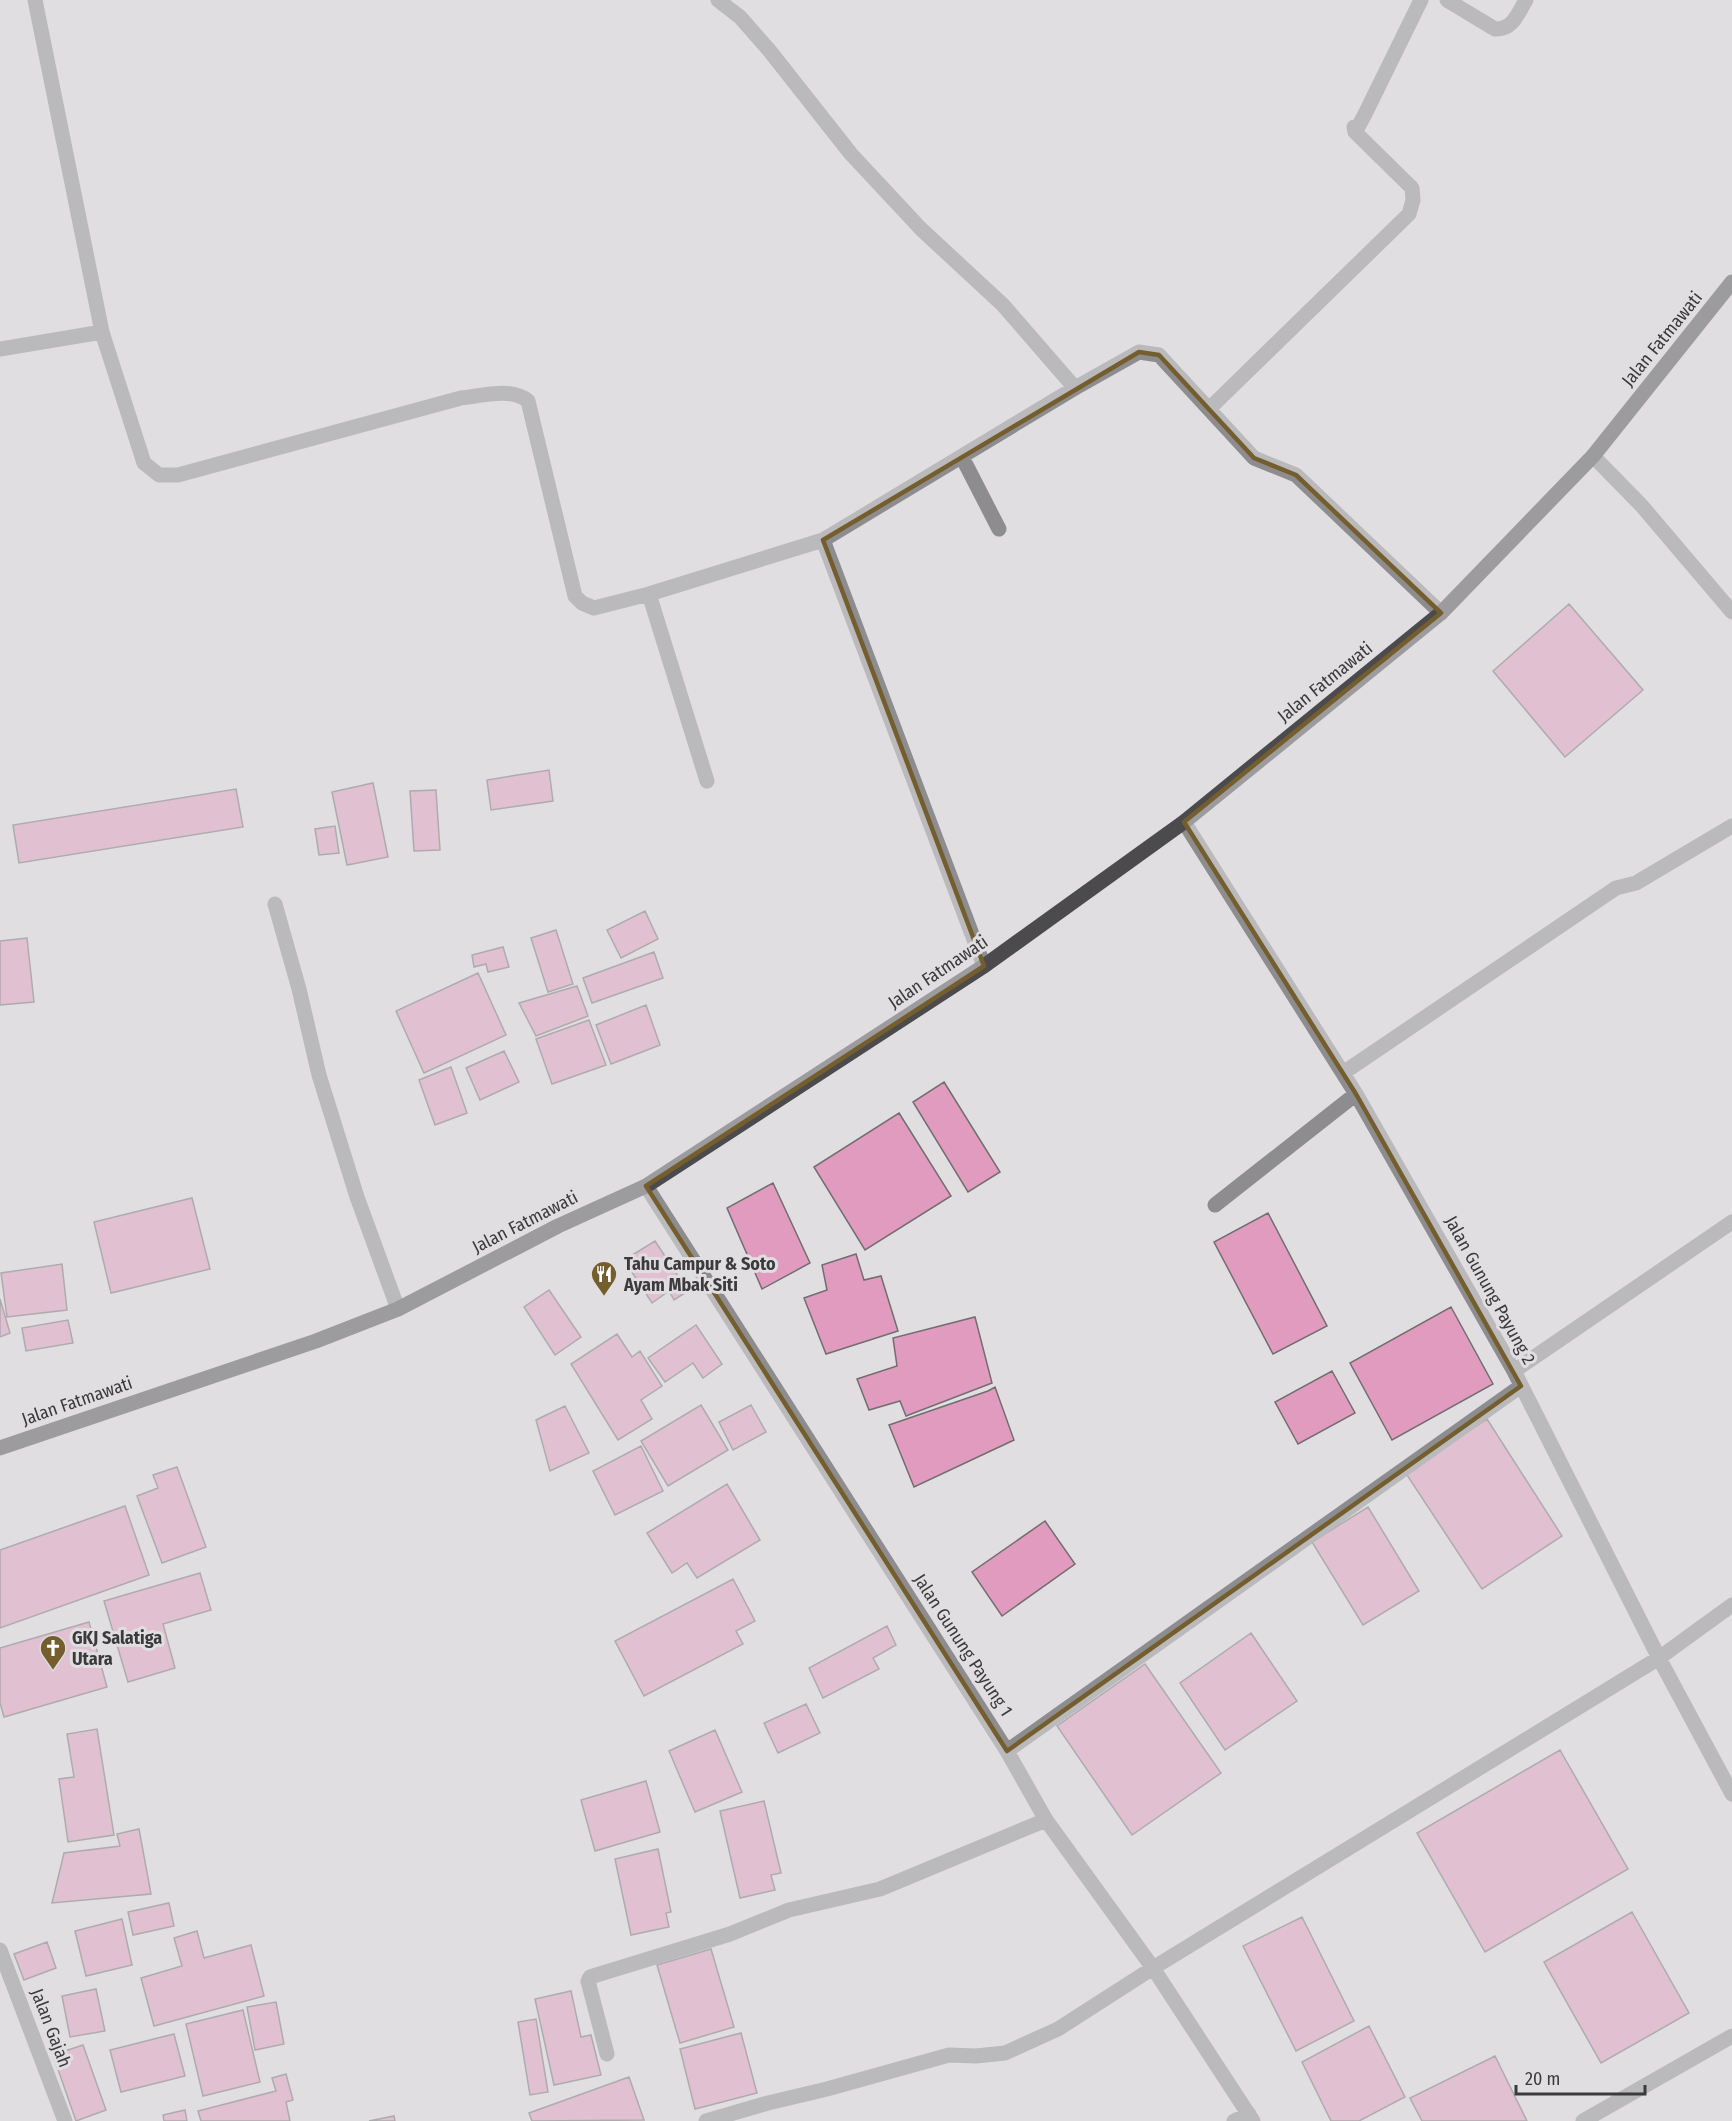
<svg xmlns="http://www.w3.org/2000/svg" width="1732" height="2121" font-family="'Fira Sans Condensed',sans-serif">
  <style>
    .building { fill: #e19bbe; stroke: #726e70; stroke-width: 1.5 }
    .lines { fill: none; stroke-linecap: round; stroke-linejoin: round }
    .minor { stroke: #8d8c8e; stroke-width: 15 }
    .major { stroke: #4b4a4c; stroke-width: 15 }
    .marked { fill: none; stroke: #745e2e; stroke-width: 4.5; stroke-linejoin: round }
    .labels { text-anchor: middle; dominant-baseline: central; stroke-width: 6; stroke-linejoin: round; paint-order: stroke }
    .street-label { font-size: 18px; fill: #3c3b3c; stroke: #e0dee0 }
    .poi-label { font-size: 18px; font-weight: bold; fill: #3c3b3c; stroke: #e0dee0; text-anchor: start }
  </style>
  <rect width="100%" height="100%" fill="#e0dee0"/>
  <!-- building -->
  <path class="building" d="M1569,604L1643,690L1565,757L1493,671Z
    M549,770L553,801L491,810L487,780Z
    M373,783L388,857L347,865L332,792Z
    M236,789L243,827L19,863L13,825Z
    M436,790L440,850L414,851L410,791Z
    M335,826L339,853L319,855L315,829Z
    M645,911L658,939L621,958L607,930Z
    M556,930L573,984L548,992L531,938Z
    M27,938L34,1002L0,1005V941Z
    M503,947L509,967L488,972L486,964L474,967L472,955Z
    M654,952L663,978L592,1003L583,978Z
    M478,973L506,1035L424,1073L396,1011Z
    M577,986L588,1016L536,1036L519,1003Z
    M646,1005L660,1045L611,1064L596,1025Z
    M589,1020L606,1065L552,1084L536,1039Z
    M504,1051L519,1082L480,1100L466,1068Z
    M451,1067L467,1113L435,1125L419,1080Z
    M944,1082L1000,1172L968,1192L913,1102Z
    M899,1113L951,1196L865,1250L814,1167Z
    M773,1183L810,1263L762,1289L727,1208Z
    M192,1198L210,1269L111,1293L94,1222Z
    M1268,1213L1327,1326L1273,1354L1214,1242Z
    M655,1241L688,1291L674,1300L669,1291L652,1303L624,1260Z
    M856,1254L864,1280L881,1276L898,1331L826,1354L804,1298L827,1290L822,1265Z
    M62,1264L67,1310L7,1317L1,1273Z
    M549,1290L581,1337L555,1355L524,1307Z
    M0,1299L10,1333L0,1337Z
    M1451,1307L1493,1384L1392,1440L1350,1363Z
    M975,1317L992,1383L906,1416L900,1401L869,1410L857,1379L897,1366L893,1338Z
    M68,1320L73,1343L26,1351L22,1328Z
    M696,1325L722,1364L703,1378L693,1363L665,1382L648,1358Z
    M617,1334L632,1357L640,1351L662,1386L641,1400L652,1419L618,1440L571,1364Z
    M1332,1371L1355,1413L1298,1444L1275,1402Z
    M995,1387L1014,1440L914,1487L889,1425L988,1391Z
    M701,1405L728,1450L668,1486L641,1441Z
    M751,1405L766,1432L733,1450L719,1422Z
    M565,1406L589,1453L550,1471L536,1420Z
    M1487,1419L1562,1536L1482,1589L1405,1472Z
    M641,1446L663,1491L615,1515L593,1471Z
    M177,1467L206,1547L162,1563L137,1496L158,1488L153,1475Z
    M727,1484L760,1540L697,1578L687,1563L672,1573L647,1533Z
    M125,1506L149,1575L0,1628V1550Z
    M1368,1507L1419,1591L1363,1625L1312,1542Z
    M1045,1521L1075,1564L1002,1616L972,1572Z
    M200,1573L211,1610L163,1624L175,1668L128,1682L104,1601Z
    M733,1579L755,1621L736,1631L743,1644L644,1696L615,1641Z
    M89,1622L107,1687L4,1717L0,1703V1648Z
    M887,1626L896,1645L873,1658L879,1669L823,1698L809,1668Z
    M1251,1633L1297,1701L1225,1750L1180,1683Z
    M1145,1664L1221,1773L1132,1835L1057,1726Z
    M806,1704L820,1733L778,1753L764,1723Z
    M97,1729L114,1835L68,1842L59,1779L74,1777L67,1734Z
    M715,1730L742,1792L695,1812L669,1751Z
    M1560,1750L1628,1869L1485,1952L1417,1833Z
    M646,1781L660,1832L595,1851L581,1800Z
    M764,1801L781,1873L771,1875L775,1890L740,1898L720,1811Z
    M139,1829L151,1894L52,1903L64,1853L120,1846L117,1834Z
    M658,1849L671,1912L666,1913L669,1927L631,1935L615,1859Z
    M169,1903L174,1926L133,1935L128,1912Z
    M1632,1912L1689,2013L1601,2063L1544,1962Z
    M1302,1917L1354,2021L1296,2051L1243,1946Z
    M122,1919L132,1965L86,1976L75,1931Z
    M197,1931L204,1958L251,1945L264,1996L154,2026L141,1978L182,1966L174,1938Z
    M47,1942L56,1968L24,1980L14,1954Z
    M711,1949L734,2027L680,2043L657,1965Z
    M96,1989L105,2031L70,2037L62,1996Z
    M571,1991L581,2037L591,2035L601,2075L554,2085L535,1999Z
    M276,2002L284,2044L255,2050L247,2007Z
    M243,2010L260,2082L203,2096L186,2024Z
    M536,2019L548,2092L530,2095L518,2022Z
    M1369,2026L1405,2097L1359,2121H1331L1302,2062Z
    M741,2033L757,2093L695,2109L680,2049Z
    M174,2034L185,2076L121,2092L110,2050Z
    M83,2045L106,2110L76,2121L53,2055Z
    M1495,2056L1527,2121H1422L1410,2098Z
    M286,2074L293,2100L286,2102L290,2121H201L198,2111L276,2091L272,2078Z
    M629,2077L644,2120L532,2121L529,2113Z
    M185,2110L187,2121H164L163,2115Z
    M394,2116L395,2121H369Z"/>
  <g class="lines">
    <!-- minor -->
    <path class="minor" d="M35,0L102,332
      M718,0L740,17L769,50L851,154L921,229L1003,305L1075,388L823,540
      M1447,0L1495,29C1513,30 1518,13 1526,0
      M0,349L102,332L144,463L159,475H178L461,398C481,396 512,387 528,401L575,596L582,603L594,608L649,594
      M1075,388L1139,352L1159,355L1254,458L1296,475L1441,613
      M1209,409L1409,214L1413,200L1412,188L1355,132L1354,127L1357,129L1366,112L1421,0
      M1593,456L1641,505L1732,612
      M962,457L999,529
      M707,781L649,594L823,540L984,966
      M1184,822L1356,1094L1514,1371L1659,1658L1732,1794
      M275,904L299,989L319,1075L357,1197L398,1309
      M1343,1073L1616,888L1636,883L1732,826
      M646,1186L1007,1751L1046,1820L1153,1968L1253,2121
      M1215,1205L1356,1094
      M1514,1371L1732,1222
      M1007,1751L1521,1386
      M0,1950L65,2121
      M607,2054L588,1981L590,1977L730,1934L789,1910L880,1889L1046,1820
      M706,2121L768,2103L827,2089L949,2055L976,2056L1005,2053L1058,2029L1153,1968L1659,1658L1732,1605
      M1234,2121L1249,2114
      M1583,2121L1732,2036"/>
    <!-- major -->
    <path class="major" d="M0,1448L316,1341L398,1309L558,1226L646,1186L984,966L1184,822L1441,613L1593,456L1732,282"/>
  </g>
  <!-- marked area -->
  <path d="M0 0H1732V2121H0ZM1139,352L1159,355L1254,458L1296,475L1441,613L1184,822L1356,1094L1521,1386L1007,1751L646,1186L984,966L823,540Z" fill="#e0dee0" fill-opacity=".55" fill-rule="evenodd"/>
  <path class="marked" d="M1139,352L1159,355L1254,458L1296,475L1441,613L1184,822L1356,1094L1521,1386L1007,1751L646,1186L984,966L823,540Z"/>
  <!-- icons -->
  <defs>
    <g id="restaurant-pin" transform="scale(1.35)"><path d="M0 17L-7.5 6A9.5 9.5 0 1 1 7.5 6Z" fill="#745e2e" stroke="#e0dee0"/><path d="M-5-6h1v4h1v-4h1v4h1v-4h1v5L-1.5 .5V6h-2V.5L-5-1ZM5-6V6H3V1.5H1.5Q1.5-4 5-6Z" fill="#fff"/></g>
    <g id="church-pin" transform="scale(1.35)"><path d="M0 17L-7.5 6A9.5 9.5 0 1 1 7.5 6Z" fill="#745e2e" stroke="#e0dee0"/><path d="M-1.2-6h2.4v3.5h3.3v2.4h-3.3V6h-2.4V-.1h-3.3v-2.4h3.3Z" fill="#fff"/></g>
  </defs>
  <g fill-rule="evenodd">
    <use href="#restaurant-pin" x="604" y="1274"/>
    <use href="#church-pin" x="53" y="1648"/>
  </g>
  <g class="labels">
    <!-- street labels -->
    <g class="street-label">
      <text transform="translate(1662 339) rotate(-51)">Jalan Fatmawati</text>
      <text transform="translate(1325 682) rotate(-39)">Jalan Fatmawati</text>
      <text transform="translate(938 972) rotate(-34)">Jalan Fatmawati</text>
      <text transform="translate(525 1222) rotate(-27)">Jalan Fatmawati</text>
      <text transform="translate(1490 1290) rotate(61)">Jalan Gunung Payung 2</text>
      <text transform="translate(77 1401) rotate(-19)">Jalan Fatmawati</text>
      <text transform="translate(963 1645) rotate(57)">Jalan Gunung Payung 1</text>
      <text transform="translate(51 2028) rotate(69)">Jalan Gajah</text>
    </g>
    <!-- poi labels -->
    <g class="poi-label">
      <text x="624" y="1264">Tahu Campur &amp; Soto<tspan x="624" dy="21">Ayam Mbak Siti</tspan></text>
      <text x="72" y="1638">GKJ Salatiga<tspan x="72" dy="21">Utara</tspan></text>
    </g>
  </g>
  <!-- scale -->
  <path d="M1516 2085v9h129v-9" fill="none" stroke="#3c3b3c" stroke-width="3"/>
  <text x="1525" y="2085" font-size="18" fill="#3c3b3c" stroke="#e0dee0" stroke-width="4.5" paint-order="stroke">20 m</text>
</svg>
